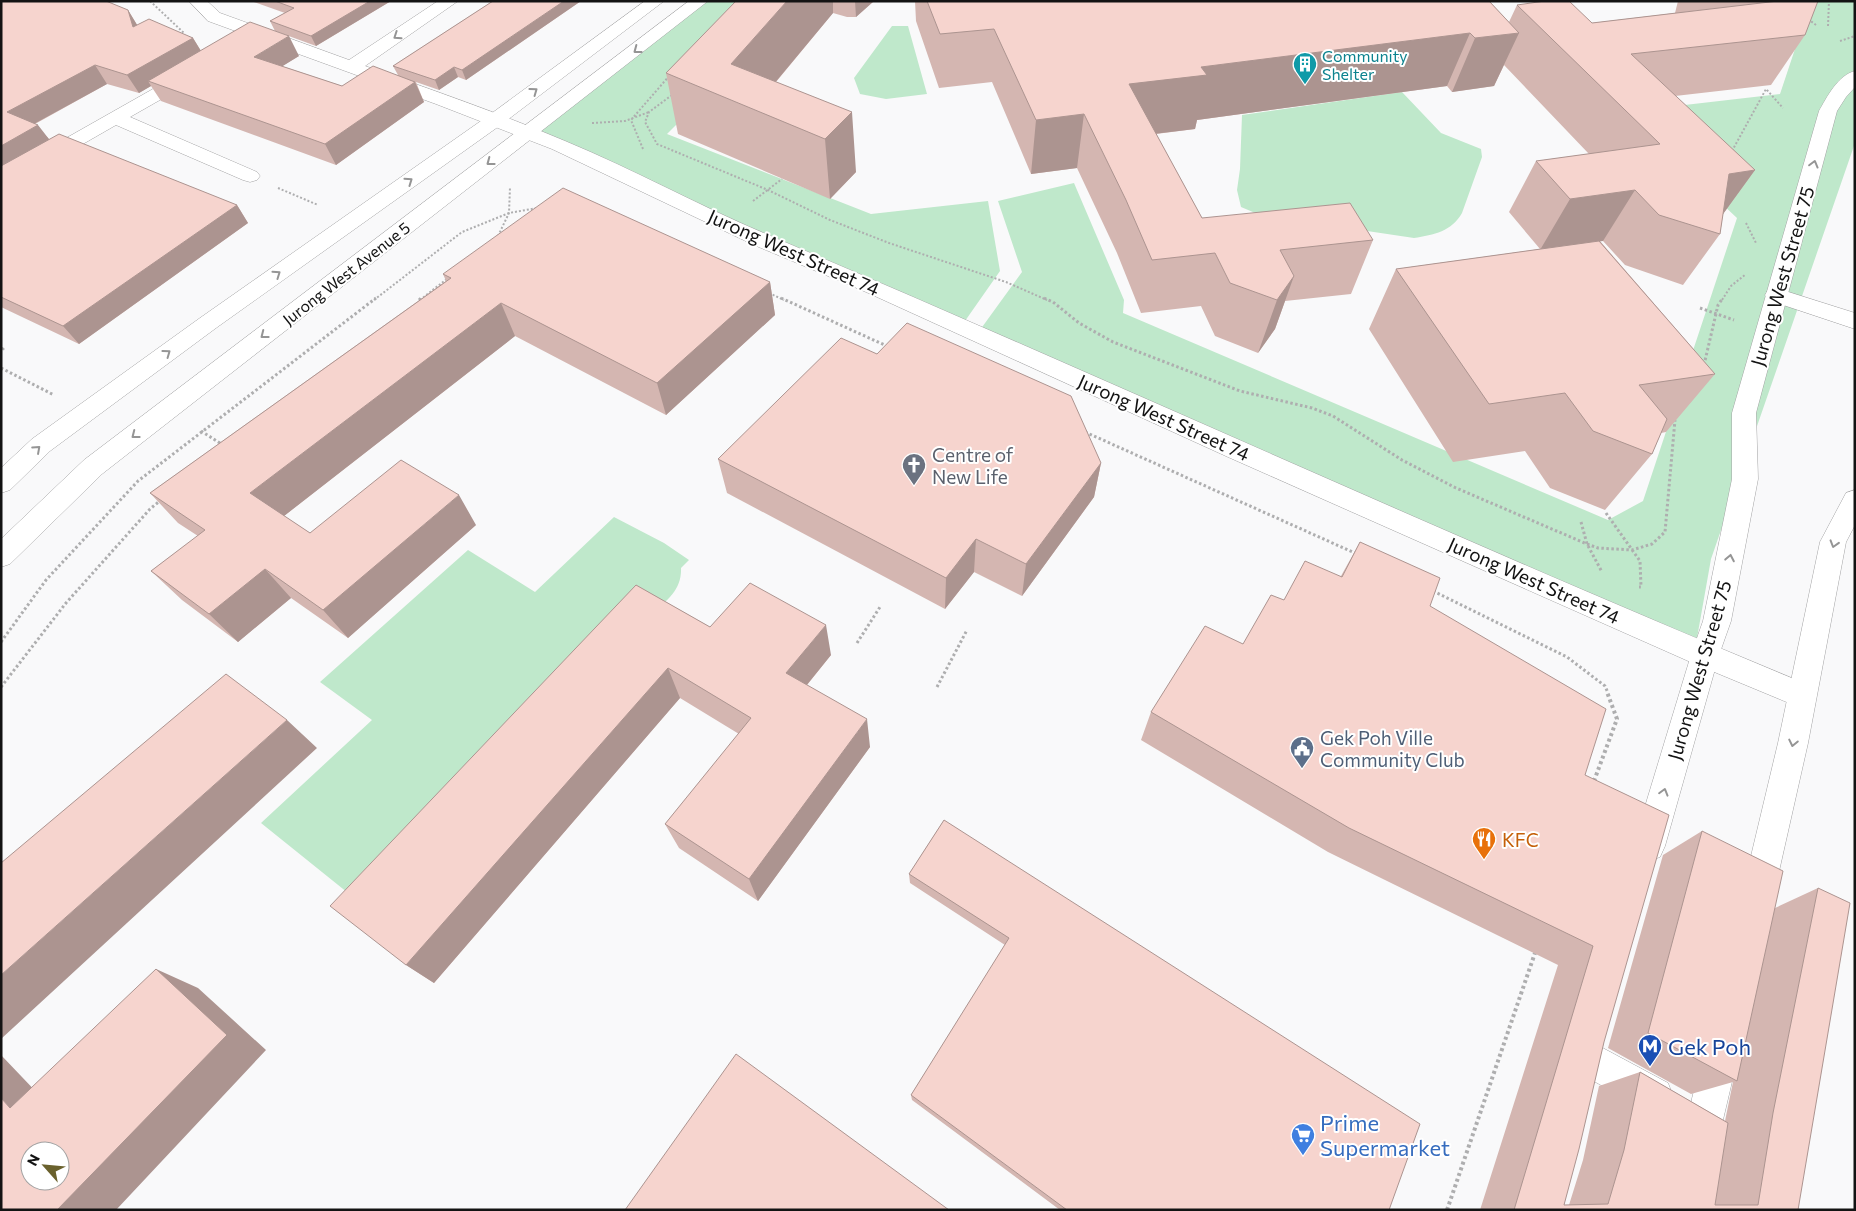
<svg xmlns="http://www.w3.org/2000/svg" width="1856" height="1211" font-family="Commissioner,sans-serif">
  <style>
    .green { fill: #bfe8cb }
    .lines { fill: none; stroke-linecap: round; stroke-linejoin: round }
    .minor-casing { stroke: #a3a3a4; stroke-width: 1 }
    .tertiary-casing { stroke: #a3a3a4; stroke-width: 1 }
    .path-far2 { stroke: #aeaeaf; stroke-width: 2; stroke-dasharray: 2 2; stroke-linecap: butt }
    .path-far1 { stroke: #aeaeaf; stroke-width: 3; stroke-dasharray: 2.5 2.5; stroke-linecap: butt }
    .path { stroke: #aeaeaf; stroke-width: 4; stroke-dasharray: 3 3; stroke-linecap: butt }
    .minor { fill: #fff; fill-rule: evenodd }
    .tertiary { fill: #fff; fill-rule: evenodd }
    .wall { fill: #d4b6b1 }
    .shaded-wall { fill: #ac9490 }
    .building { fill: #f6d4ce; stroke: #ac9490; fill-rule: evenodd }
    .oneway { stroke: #959595 }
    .labels { text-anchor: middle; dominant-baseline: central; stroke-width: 4; stroke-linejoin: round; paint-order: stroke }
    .far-culture-label { font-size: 16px; fill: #0d838f; stroke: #fff; text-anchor: start }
    .far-street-label { font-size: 16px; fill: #131313; stroke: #fff }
    .street-label { font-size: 19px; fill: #131313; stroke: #fff }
    .worship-label { font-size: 19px; fill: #5b616d; stroke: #fff; text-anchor: start }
    .service-label { font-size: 19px; fill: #4e5e75; stroke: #fff; text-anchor: start }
    .food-label { font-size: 19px; fill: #c56008; stroke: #fff; text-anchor: start }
    .near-transit-label { font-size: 22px; fill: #164399; stroke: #fff; text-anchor: start }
    .near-shop-label { font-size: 22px; fill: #366cbe; stroke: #fff; text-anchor: start }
  </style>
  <rect width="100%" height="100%" fill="#f9f9fa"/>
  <!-- green -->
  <path class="green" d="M704,1H800L667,134L871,214L988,201L1000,271L965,321L529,132Z
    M1713,1H1855V143L1711,559L1697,638L1530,578L980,330L1022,272L998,201L1074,183L1124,300L1123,313L1608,520L1643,501L1737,218L1624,112L1780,94L1803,25Z
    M892,26H908L927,94L886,99L860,94L854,78Z
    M1402,92L1441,133L1481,149L1482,157L1462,213C1452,231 1434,235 1414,238L1260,215L1241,207L1237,190L1240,169L1242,115Z
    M614,517L664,543L689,560L681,568C682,589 668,601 652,612L358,901L261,823L372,720L320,682L468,550L535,592Z"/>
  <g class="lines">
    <!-- minor casing -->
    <g class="minor-casing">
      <path id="minor" d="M189,1H207L220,13L349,60L438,1H458L365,66C432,90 499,113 565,141C635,170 703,208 773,237C1120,384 1463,543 1811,686L1816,695L1811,704L1801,708L1695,664L1228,457L866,292L754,245L552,149L436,104L208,21Z
        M189,71L195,72L198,76L195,80L130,117L257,172L260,176L257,180L250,182L243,180L116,125L8,187L1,189V175L183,72Z
        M1776,288L1855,313V329L1768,300L1765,295L1768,290Z"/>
    </g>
    <!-- tertiary casing -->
    <g class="tertiary-casing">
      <path id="tertiary" d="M645,1H664L502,124L216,328L50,451L10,490L1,493V468L32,439L200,318L488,116Z
        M689,1H708L102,474L10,564L1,567V539L84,460Z
        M1855,71V87L1846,97L1837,111L1756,413L1758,479L1731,621L1719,655L1665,846L1660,857L1649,861L1638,857L1633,846L1691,655L1703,621L1732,479V413L1819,111C1827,97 1838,75 1855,71Z
        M1855,490V525L1846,542L1808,743L1773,898L1769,909L1757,914L1745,909L1741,898L1778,743L1820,542L1846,493Z
        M1721,1034L1734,1039L1739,1052L1722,1124L1707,1210H1669L1686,1124L1703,1052L1708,1039Z
        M1586,1039L1668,1083L1673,1096L1668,1109L1655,1114L1573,1070L1568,1057L1573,1044Z"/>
    </g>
    <!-- path-far2 -->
    <path class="path-far2" d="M150,1L185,34
      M1808,19L1816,25
      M1828,26L1829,1
      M1840,41L1855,36
      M672,95L649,112L645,122L657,144L768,190L830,220L889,243L1006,282L1047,300
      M592,123L625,121L649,112
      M643,149L631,120L670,75
      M1732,151L1766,89L1783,108
      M278,188L318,205
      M753,201L782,179
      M1746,223L1756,243
      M498,236L509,213L510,187
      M769,293L784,300
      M374,300L462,232L509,213L537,208
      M420,300L448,278
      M1722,300L1731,286L1746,274"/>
    <!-- path-far1 -->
    <path class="path-far1" d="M781,298L889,347
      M1044,298L1053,302L1079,323L1113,342L1240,391L1312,408L1333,416L1402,460L1456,488L1587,544L1598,548L1632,550L1652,544L1665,532L1675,420
      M419,300L421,298
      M1700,308L1734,320
      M1,348L3,349L1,350
      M1704,365L1718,305L1723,298
      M1,368L54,395
      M201,431L223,445
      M1085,432L1357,554
      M1606,513L1640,561L1641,587H1639
      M1581,522L1587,544L1602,572
      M1433,591L1567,657L1605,686L1608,693
      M1,642L46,580L138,481L376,298
      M857,643L880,607
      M1,687L66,603L150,509L161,500
      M937,687L967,630"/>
    <!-- path -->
    <path class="path" d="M1594,781L1617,719L1607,692
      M1447,1210L1536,950"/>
    <!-- minor -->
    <use href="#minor" class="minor"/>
    <!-- tertiary -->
    <use href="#tertiary" class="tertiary"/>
  </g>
  <!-- wall -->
  <path class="wall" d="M1,1L128,10L137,25L193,38L201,51L299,56L282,66L342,86L398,75L393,66L493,1H581L466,80L458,77L439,90L416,82L424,102L336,165L161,101L151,86L139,93L107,84L35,124L49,139L237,205L248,223L79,344L1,307Z
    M251,1H391L316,46L275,31L270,21L285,13Z
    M736,1H874L856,17H847L833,13L776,82L856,172L830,199L678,134L666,73Z
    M915,1H1489L1509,22L1517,5L1592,23L1675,13L1678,1H1818L1805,35L1771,85L1675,96L1755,170L1723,214L1720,234L1683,285L1625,265L1603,241H1600L1715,374L1666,432L1661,433L1652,454L1605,510L1550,488L1525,451L1453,462L1369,329L1396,269L1540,249L1509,212L1536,161L1589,154L1504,65L1494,86L1452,92L1447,86L1197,120L1195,129L1156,134L1202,218L1373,240L1351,294L1285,301L1275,329L1258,353L1215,336L1201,306L1141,313L1117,253L1077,168L1031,174L992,82L939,88L916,21Z
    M443,274L770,282L775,315L666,415L515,336L284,516L310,533L476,525L348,638L291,598L238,642L182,600L151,571L198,536L178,523L150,493L446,281Z
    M718,459L1101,463L1094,497L1022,596L974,572L945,609L727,493Z
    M1360,542L1430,606L1585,775L1604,1042L1564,1205H1569L1583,1160L1599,1086L1640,1072L1725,1121L1733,1082L1691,1094L1608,1048L1663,855L1702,831L1775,908L1818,888L1798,1210H1480L1558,965L1328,852L1141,740L1151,712L1243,644L1284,600L1341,576Z
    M636,585L710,627L831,655L807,685L870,747L758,901L679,848L665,824L739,734L680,698L434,983L406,965Z
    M944,820L1389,1210H1060L912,1100L911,1095L1005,945L910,883L909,874Z"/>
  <!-- shaded-wall -->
  <path class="shaded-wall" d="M370,1H391L316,46L311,36Z
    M564,1H581L466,80L462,70Z
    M787,1H833V13L753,109L731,64Z
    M855,1H874L856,17Z
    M128,10L139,28L133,27Z
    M1470,33L1447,86L1197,120L1195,129L1120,138L1129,84L1201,67Z
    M1519,33L1494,86L1452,92L1475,38Z
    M289,36L299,56L265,77L254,57Z
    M193,38L204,56L148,81L151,86L139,93L127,75Z
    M95,65L107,84L21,131L7,112Z
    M454,67L458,77L439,90L435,80Z
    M415,82L424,102L336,165L325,144Z
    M852,112L856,172L830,199L825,139Z
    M1084,114L1077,168L1031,174L1036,120Z
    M38,125L52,143L1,173V146Z
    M1755,170L1718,221L1729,174Z
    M1635,190L1603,241L1540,250L1570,199Z
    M237,205L248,223L79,344L63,326Z
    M1294,276L1275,329L1258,353L1277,300Z
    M770,282L775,315L666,415L657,383Z
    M501,303L515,336L275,523L250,493Z
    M1101,463L1094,497L1022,596L1026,564Z
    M459,495L476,525L348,638L323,610Z
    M976,539L974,572L945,609L946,578Z
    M265,569L291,598L238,642L209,614Z
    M826,625L831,655L793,702L786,673Z
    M668,668L680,698L434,983L406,965Z
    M867,719L870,747L758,901L749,879Z
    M287,720L317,748L1,1039V975Z
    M156,969L198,988L266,1050L116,1210H57Z
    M1,1055L63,1120L10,1108L1,1098Z"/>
  <!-- building -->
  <path class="building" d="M1,1H106L128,10L133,27L149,19L193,38L127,75L95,65L7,112L38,125L1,146Z
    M275,1H370L311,36L270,21L294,8Z
    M493,1H564L462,70L454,67L435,80L393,66Z
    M736,1H787L731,64L852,112L825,139L666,73Z
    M927,1H1489L1519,33L1475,38L1470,33L1201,67L1207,75L1129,84L1202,218L1350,203L1373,240L1280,250L1294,276L1277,300L1230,283L1215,253L1152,260L1126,200L1084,114L1036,120L994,29L940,34Z
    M1545,1H1569L1592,23L1778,1H1818L1805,35L1631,54L1755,170L1729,174L1720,234L1659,215L1635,190L1570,199L1536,161L1660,144L1517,5Z
    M250,22L289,36L254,57L342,86L373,66L415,82L325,144L148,81Z
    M59,134L237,205L63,326L1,297V166Z
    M563,188L770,282L657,383L501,303L250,493L310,533L401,460L459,495L323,610L265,569L209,614L151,571L205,530L150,493L451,278L443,274Z
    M1599,241L1715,374L1639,385L1667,419L1652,454L1593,431L1565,393L1489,404L1396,269Z
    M907,323L1071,396L1101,463L1026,564L976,539L946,578L718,459L841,338L877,354Z
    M1360,542L1440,578L1430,606L1606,709L1585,775L1669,815L1604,1042L1579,1149L1564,1205L1608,1204L1624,1150L1640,1072L1728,1123L1715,1205H1758L1773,1113L1818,888L1850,903L1798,1210H1514L1593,946L1349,828L1151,712L1205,626L1243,644L1271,595L1284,600L1305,561L1342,577Z
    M750,583L826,625L786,673L867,719L749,879L665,824L751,718L668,668L406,965L330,906L636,585L710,627Z
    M226,674L287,720L1,975V863Z
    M944,820L1420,1124L1389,1210H1067L911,1095L1009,938L909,874Z
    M1702,831L1783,871L1737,1081L1648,1033Z
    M156,969L227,1035L57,1210H1V1098L10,1108ZM30,1151H60V1181H30Z
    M736,1054L949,1210H625Z"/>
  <!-- one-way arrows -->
  <defs><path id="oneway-chevron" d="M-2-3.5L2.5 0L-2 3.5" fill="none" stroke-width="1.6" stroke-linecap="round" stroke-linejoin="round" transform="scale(1.25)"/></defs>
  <g class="oneway">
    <use href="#oneway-chevron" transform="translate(397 36) rotate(146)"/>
    <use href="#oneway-chevron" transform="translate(637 50) rotate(143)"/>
    <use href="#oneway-chevron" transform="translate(534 91) rotate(-36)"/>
    <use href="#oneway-chevron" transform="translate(490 162) rotate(143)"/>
    <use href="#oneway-chevron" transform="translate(1814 164) rotate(-75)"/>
    <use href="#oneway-chevron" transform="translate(409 181) rotate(-35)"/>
    <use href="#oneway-chevron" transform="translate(277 274) rotate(-35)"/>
    <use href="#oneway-chevron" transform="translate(264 335) rotate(142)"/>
    <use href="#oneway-chevron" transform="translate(167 353) rotate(-36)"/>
    <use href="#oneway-chevron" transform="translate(135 435) rotate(142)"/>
    <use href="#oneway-chevron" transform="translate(37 449) rotate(-42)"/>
    <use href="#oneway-chevron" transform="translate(1834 544) rotate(107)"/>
    <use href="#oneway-chevron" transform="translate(1730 558) rotate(-79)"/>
    <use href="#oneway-chevron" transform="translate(1793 743) rotate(102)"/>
    <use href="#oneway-chevron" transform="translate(1664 792) rotate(-74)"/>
  </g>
  <!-- icons -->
  <defs>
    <g id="building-pin" transform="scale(1.25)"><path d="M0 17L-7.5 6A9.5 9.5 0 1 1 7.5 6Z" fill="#0f9aa8" stroke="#fff"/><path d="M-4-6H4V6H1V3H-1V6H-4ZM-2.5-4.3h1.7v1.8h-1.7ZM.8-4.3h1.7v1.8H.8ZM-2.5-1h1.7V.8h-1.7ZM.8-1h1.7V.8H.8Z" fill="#fff"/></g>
    <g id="church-pin" transform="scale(1.25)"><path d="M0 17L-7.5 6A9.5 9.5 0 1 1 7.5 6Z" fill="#6b7280" stroke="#fff"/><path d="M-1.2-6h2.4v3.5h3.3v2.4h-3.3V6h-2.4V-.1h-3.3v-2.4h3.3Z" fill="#fff"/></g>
    <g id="civic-pin" transform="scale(1.25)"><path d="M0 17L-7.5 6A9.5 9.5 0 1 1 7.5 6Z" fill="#5c6f8a" stroke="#fff"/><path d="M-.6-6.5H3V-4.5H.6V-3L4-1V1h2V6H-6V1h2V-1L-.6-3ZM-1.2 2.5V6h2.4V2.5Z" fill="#fff"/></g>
    <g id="restaurant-pin" transform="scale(1.25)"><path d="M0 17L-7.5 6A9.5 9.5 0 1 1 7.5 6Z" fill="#e8710a" stroke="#fff"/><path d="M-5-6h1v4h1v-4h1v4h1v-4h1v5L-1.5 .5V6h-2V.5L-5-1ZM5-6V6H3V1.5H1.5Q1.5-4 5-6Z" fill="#fff"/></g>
    <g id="metro-pin" transform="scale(1.25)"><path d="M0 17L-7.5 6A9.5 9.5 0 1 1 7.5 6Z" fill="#1a4fb4" stroke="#fff"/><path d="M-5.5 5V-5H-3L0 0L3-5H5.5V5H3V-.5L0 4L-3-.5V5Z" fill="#fff"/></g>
    <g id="supermarket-pin" transform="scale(1.25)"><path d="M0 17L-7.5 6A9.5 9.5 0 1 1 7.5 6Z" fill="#3f7fe0" stroke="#fff"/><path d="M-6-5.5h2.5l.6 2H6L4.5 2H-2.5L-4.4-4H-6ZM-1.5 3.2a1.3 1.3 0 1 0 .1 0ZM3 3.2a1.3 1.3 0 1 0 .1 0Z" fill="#fff"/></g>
  </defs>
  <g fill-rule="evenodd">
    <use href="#building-pin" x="1305" y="64"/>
    <use href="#church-pin" x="914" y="465"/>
    <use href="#civic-pin" x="1302" y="748"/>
    <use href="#restaurant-pin" x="1484" y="839"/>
    <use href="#metro-pin" x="1650" y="1046"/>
    <use href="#supermarket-pin" x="1303" y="1135"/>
  </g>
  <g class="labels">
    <!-- far-culture labels -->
    <g class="far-culture-label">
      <text x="1322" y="55">Community<tspan x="1322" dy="18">Shelter</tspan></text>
    </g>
    <!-- far-street labels -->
    <g class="far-street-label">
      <text transform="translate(346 273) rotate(-38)">Jurong West Avenue 5</text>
    </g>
    <!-- street labels -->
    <g class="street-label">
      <text transform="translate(794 252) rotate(24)">Jurong West Street 74</text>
      <text transform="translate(1782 276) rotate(-74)">Jurong West Street 75</text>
      <text transform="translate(1164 417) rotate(24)">Jurong West Street 74</text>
      <text transform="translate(1534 580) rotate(24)">Jurong West Street 74</text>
      <text transform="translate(1699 670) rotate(-74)">Jurong West Street 75</text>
    </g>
    <!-- worship labels -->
    <g class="worship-label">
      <text x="932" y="454">Centre of<tspan x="932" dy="22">New Life</tspan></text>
    </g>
    <!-- service labels -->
    <g class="service-label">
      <text x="1320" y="737">Gek Poh Ville<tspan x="1320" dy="22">Community Club</tspan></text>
    </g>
    <!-- food labels -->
    <g class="food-label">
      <text x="1502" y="839">KFC</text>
    </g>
    <!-- near-transit labels -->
    <g class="near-transit-label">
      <text x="1668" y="1046">Gek Poh</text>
    </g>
    <!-- near-shop labels -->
    <g class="near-shop-label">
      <text x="1320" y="1122">Prime<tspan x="1320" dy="25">Supermarket</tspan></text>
    </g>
  </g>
  <!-- border -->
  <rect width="1856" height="1211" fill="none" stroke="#131313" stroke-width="5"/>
  <!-- north arrow -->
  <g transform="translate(45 1166) rotate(297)"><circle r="24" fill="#ffffff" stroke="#a1a1a1"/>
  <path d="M0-4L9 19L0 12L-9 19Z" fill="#6a612d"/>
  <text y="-8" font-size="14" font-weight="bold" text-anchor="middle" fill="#131313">N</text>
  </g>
</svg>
